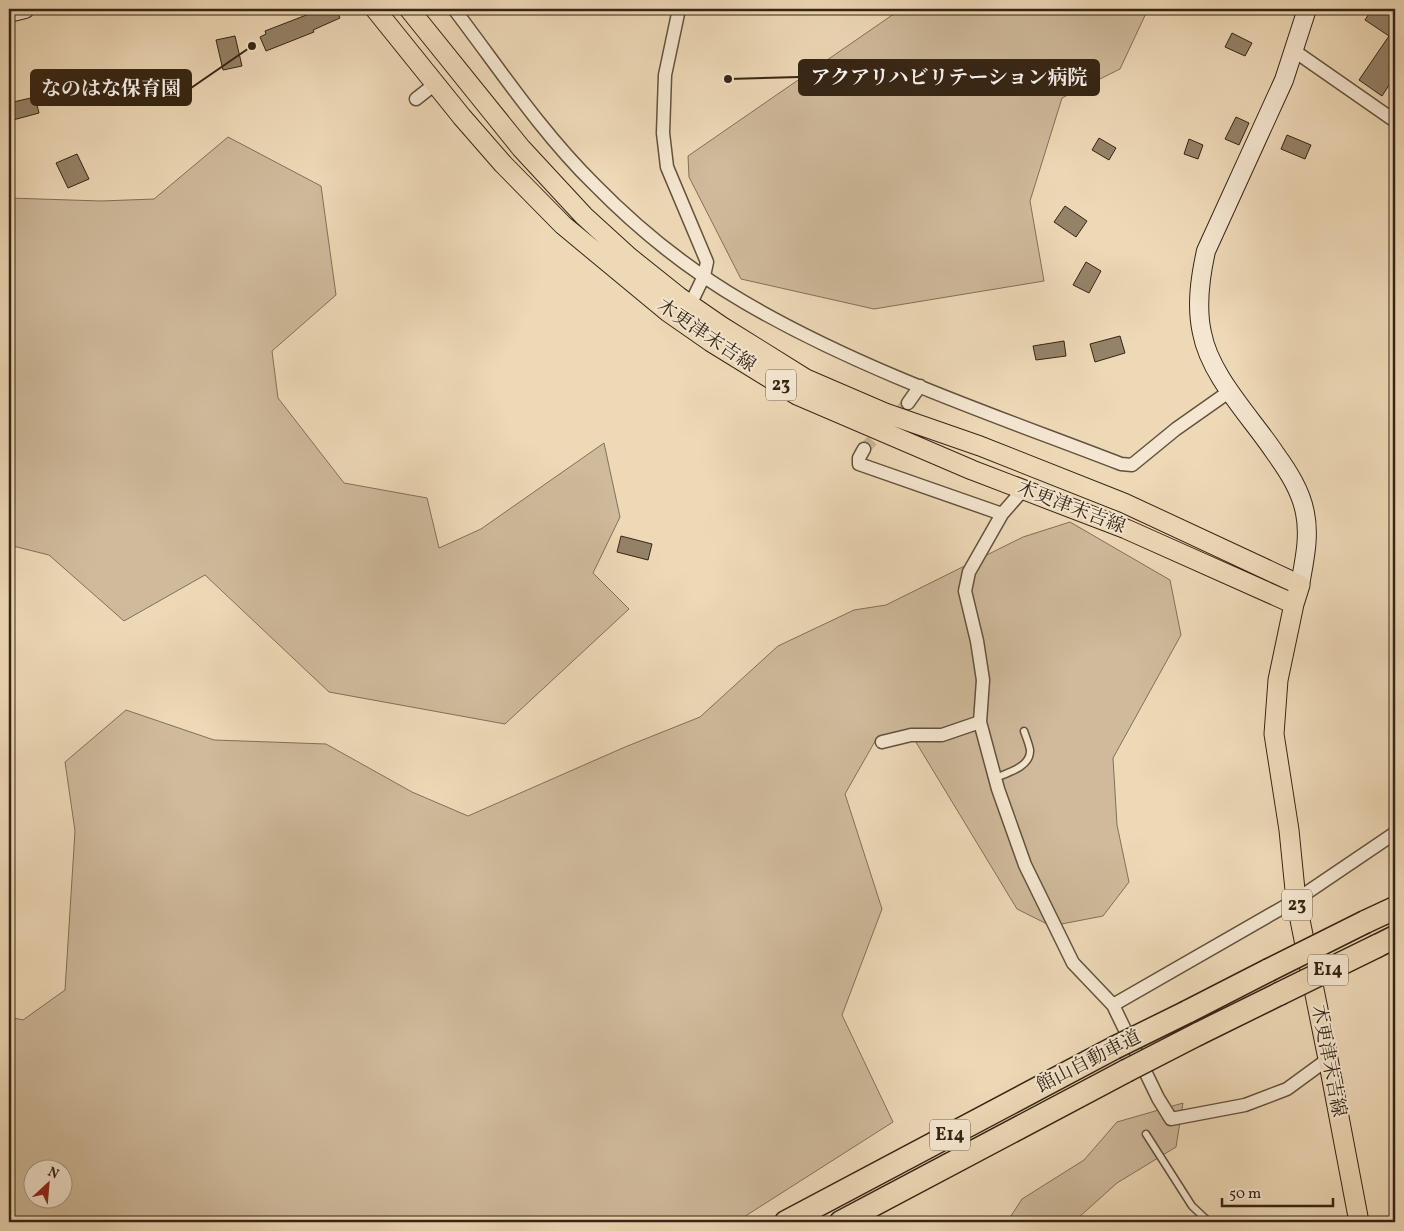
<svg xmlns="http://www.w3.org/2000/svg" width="1404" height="1231" font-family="Vollkorn,'Noto Serif JP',serif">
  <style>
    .green { fill: #cfba9b; stroke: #827058; fill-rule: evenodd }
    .building { fill: #958369; stroke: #352514 }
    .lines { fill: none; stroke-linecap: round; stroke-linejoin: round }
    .street-tunnel { stroke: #c9b596; stroke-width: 12; stroke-dasharray: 12 6; stroke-linecap: butt }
    .lane-casing { stroke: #63523d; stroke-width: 9 }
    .street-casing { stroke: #63523d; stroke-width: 15 }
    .secondary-casing { stroke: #352514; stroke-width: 20 }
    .primary-casing { stroke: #352514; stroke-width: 21 }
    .highway-casing { stroke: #352514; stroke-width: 25 }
    .lane { stroke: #f4e6d0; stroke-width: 6 }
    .street { stroke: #f4e6d0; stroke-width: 12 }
    .secondary { stroke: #f4e6d0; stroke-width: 18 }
    .primary { stroke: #eed9b7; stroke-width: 19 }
    .highway { stroke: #eed9b7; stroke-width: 22 }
    .highway-bridge-casing { stroke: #352514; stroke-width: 25; stroke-linecap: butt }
    .highway-bridge { stroke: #eed9b7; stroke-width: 22 }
    .labels { text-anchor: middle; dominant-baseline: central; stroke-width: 4; stroke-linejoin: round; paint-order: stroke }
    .shield { fill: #f4e6d0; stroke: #6e5f4c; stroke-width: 1 }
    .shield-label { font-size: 18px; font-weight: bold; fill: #352514 }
    .street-label { font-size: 19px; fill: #352514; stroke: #f4e6d0 }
    .leader { fill: none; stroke: #352514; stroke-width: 2 }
    .callout-dot { fill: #352514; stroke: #f4e6d0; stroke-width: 2 }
    .callout { fill: #352514; stroke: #352514; stroke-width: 2 }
    .callout-label { font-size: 20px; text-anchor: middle; font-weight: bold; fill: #fff }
  </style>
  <rect width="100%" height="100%" fill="#eed9b7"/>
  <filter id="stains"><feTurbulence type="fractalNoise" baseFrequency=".004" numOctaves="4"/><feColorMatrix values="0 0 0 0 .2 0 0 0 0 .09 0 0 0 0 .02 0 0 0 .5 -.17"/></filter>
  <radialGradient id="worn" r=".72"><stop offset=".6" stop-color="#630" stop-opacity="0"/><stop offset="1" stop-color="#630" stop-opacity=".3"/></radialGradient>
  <!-- green -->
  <path class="green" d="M901,9H1148L1120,69L1062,98L1030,201L1044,281L874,309L741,279L689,177L688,156Z
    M228,137L321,186L336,295L272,351L278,398L344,483L427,498L439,548L481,529L604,443L620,517L593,573L629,609L505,724L329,692L205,575L124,621L49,555L9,545V198L101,201L154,199Z
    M1070,522L1170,580L1181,635L1113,758L1117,825L1129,882L1103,916L1051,926L1017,909L914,739L878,736L845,794L882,909L842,1015L893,1122L736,1222H9V1017L23,1020L65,990L75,831L65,762L126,710L214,740L326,744L412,792L468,816L625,747L700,717L778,646L854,610L886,605L1023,537ZM32,1168H62V1198H32Z
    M1183,1103L1176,1147L1117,1183L1078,1218L1077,1222H1007L1022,1199L1084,1160L1117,1122Z"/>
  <!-- building -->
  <path class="building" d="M315,9H336L340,18L313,30L314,32L266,51L260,37L266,34L265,31L309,14L308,12Z
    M1372,9H1390L1395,12V76L1382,96L1359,80L1389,36L1365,20Z
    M1232,33L1252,43L1245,56L1225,47Z
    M235,36L242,66L223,70L216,40Z
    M35,97L39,113L13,120L9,103Z
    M1236,117L1249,123L1239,145L1225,139Z
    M1287,135L1311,145L1305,159L1281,149Z
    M1099,138L1116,148L1109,160L1092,150Z
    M1189,139L1203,145L1198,159L1184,154Z
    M77,154L89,179L68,188L56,163Z
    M1065,206L1087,221L1076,237L1054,222Z
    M1086,262L1101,271L1089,293L1073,285Z
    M1120,336L1125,353L1095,362L1090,344Z
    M1064,341L1066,356L1036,360L1033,346Z
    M621,536L652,544L648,560L617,552Z"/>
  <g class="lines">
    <!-- street-tunnel -->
    <path class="street-tunnel" d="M864,449L908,403"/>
    <!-- lane casing -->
    <g class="lane-casing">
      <path id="lane" d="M995,778C1007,773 1031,767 1030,750C1029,744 1026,737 1024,731
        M1146,1134L1192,1206L1209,1222"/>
    </g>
    <!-- street casing -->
    <g class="street-casing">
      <path id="street" d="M454,9C499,68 541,132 594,184C638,229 689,270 744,302C862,371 994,415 1121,464L1132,465L1176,429L1230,391
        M679,9L665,75L663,133L667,167L707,262L704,276L690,305
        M1293,50L1395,121
        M416,99L435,84
        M908,403L920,386
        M864,449L859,458V464L1002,514L969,572L965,591L977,641L983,680L980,722L998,789L1025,865L1073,963L1113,1005L1158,1098L1171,1119L1245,1105L1287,1089L1328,1059
        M1002,514L1023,490
        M882,742L911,735H942L980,722
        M1113,1005L1296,900L1395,833"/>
    </g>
    <!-- secondary casing -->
    <g class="secondary-casing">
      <path id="secondary" d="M9,13L25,9
        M1300,585C1304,562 1310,537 1305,513C1301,491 1288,471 1275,453C1251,417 1210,376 1202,333C1196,306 1200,278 1206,251L1284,80L1307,9"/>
    </g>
    <!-- primary casing -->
    <g class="primary-casing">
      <path id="primary" d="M375,9L462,117L503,164L563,225L668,312L711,342L797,395L972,470L1126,529L1294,604
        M409,9L521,148L584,216L629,257L679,297L721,326L806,379L885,413L980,446L1124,503L1300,585L1294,604L1278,680L1274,734L1289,830L1296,900L1328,1059L1359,1222"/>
    </g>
    <!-- highway casing -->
    <g class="highway-casing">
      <path id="highway" d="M1365,922L1395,908
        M1377,946L1395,937
        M1187,1012L1269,970
        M1198,1034L1279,994
        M786,1222L1114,1048
        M841,1222L1126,1071"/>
    </g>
    <!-- lane -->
    <use href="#lane" class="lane"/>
    <!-- street -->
    <use href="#street" class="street"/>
    <!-- secondary -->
    <use href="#secondary" class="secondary"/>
    <!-- primary -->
    <use href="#primary" class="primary"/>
    <!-- highway -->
    <use href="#highway" class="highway"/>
    <!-- highway-bridge casing -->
    <g class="highway-bridge-casing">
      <path id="highway-bridge" d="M1269,970L1365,922
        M1279,994L1377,946
        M1114,1048L1187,1012
        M1126,1071L1198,1034"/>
    </g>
    <!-- highway-bridge -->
    <use href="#highway-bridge" class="highway-bridge"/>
  </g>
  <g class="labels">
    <!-- shield labels -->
    <g class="shield">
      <rect x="766" y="369.5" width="30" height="31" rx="4"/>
      <rect x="1282" y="889.5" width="30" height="31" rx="4"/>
      <rect x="1308" y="954.5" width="40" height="31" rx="4"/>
      <rect x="930" y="1119.5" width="40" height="31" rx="4"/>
    </g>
    <g class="shield-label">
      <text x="781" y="385">23</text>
      <text x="1297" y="905">23</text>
      <text x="1328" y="970">E14</text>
      <text x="950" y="1135">E14</text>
    </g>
    <!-- street labels -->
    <g class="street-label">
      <text transform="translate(706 336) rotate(34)">木更津末吉線</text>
      <text transform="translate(1071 508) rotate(21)">木更津末吉線</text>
      <text transform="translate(1328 1061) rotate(79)">木更津末吉線</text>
      <text transform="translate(1089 1062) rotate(-27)">館山自動車道</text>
    </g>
  </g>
  <!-- callouts -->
  <path class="leader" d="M728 79L799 77M252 46L191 88"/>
  <g class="callout-dot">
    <circle cx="728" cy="79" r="5"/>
    <circle cx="252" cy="46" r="5"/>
  </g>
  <g class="callout">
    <rect x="799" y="60" width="300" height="35" rx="5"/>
    <rect x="31" y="70" width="160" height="35" rx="5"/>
  </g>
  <g class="callout-label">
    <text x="949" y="84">アクアリハビリテーション病院</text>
    <text x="111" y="95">なのはな保育園</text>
  </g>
  <!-- margin -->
  <rect width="1404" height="1231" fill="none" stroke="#eed9b7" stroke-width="30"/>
  <rect x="10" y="10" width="1384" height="1211" fill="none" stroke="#352514" stroke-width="2.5"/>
  <rect x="15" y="15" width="1374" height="1201" fill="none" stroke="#352514"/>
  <!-- north arrow -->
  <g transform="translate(48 1184) rotate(26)"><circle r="24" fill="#f4e6d0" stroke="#a89985"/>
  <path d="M0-4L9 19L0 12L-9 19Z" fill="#8f2418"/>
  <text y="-8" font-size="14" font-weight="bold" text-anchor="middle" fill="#352514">N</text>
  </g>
  <!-- scale -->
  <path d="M1222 1198v8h111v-8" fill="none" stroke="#352514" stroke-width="2.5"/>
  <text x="1229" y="1198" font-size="15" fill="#352514" stroke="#f4e6d0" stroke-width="4" paint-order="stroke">50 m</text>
  <rect width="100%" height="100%" filter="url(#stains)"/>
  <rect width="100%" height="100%" fill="url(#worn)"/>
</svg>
